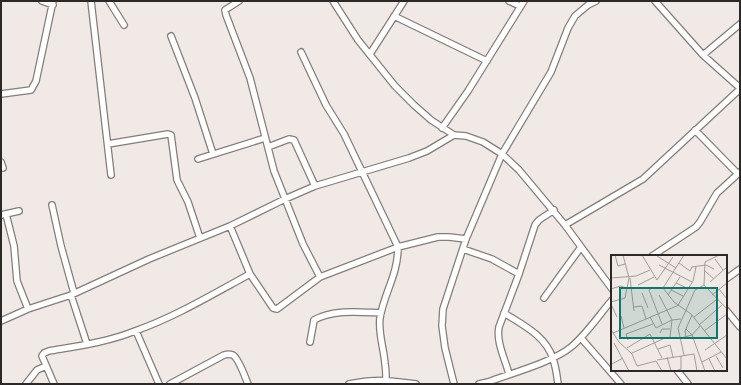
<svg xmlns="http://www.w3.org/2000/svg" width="741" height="385" font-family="'Sofia Sans Condensed',sans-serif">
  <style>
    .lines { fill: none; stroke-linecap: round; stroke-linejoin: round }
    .minor-casing { stroke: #847d7a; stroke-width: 8 }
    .minor { stroke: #fff; stroke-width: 5.5 }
    .inset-road { fill: none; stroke: #a29c9a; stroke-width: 1 }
    .view { fill: #0f766e; fill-opacity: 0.15; stroke: #0f766e; stroke-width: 2 }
    .inset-edge { fill: none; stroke: #2b2827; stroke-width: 2 }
  </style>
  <rect width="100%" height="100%" fill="#f1e9e6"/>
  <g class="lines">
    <!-- minor casing -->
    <g class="minor-casing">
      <path id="minor" d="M42,1L53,5
        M91,1L111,175
        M109,1L124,25
        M239,1L225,10L226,15L250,78L274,171L303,244L320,277
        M333,1L358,40L395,86L414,105L431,120L454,135L466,136L483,142L502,154L519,170L565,225L612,289
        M509,1L520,6
        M655,1L703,55L740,88
        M394,16L487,61
        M171,36L195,98L213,154
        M301,52L326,105L344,134L398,247C398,275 384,293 380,318C378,333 384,349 385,364C386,369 386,374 386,380
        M370,54L404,1
        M703,55L740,24
        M1,94L31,90L36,81L53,1
        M442,128L468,91L524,1
        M695,130L738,174
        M108,144L168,134L171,135L177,180L188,202L200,238
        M268,147L289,139L294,140L315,186
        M198,159L265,138
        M1,162L3,168
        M52,205L61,246L74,293
        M6,214L14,246L17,281L28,309
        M1,215L19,211
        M565,225L643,179L740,89
        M230,226L250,274L273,308L277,309L320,277L398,247L438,237H449L466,239
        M463,249L492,259L519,274
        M652,256L696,227L700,222L717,193L740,172
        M726,279L740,269
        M71,295L87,344
        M544,298L581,247
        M726,310L740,327
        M504,313C523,325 546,336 553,359C556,367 557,376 558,384
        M1,321L28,309L71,295L149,259L230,226L285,199L315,186L409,158L427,151L454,135
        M136,331L159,384
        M581,338L621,384
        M310,342L314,320C334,309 359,312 381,313
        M677,370L688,384
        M509,374C505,359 496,342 499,327L519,274L535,225L539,220L554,210
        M26,384L37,370L46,366
        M54,384L42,356L44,353L49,351C78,346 108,342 135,331C175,317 213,294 250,274
        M170,384L224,355C227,354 230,354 233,355C239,359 245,377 248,384
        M349,384C376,379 389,380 416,384
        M454,384L445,348L442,326L443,309L466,239L502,154L551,72L568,28L575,16L588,5L596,1
        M479,384L488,382C512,373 553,362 571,347C586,335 599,315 612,300"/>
    </g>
    <!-- minor -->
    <use href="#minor" class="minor"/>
  </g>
  <!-- overview -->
  <g transform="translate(611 255)">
    <rect width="116" height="116" fill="#f1e9e6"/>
    <path class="inset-road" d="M4,0L7,11L14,9M31,0L46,25L62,2M73,0L52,33L63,47L80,59L116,104M108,0L94,7L93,30L116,54M46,1L65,13M104,4L112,15M68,8L79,16L81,12L95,10L103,14M48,10L81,27M94,16L103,24M0,23L25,21L39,15M19,23L23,56M99,27L116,12M65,28L76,33M27,30L43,22M42,32L38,35L51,69M0,34L9,31L16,33M108,34L116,44M60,35L72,41M31,38L37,53M48,40L61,65L59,82M57,40L69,22M101,40L116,28M0,47L14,43L18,23L12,0M0,49L6,62M67,50L82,26L85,12M23,52L31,51L35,64M10,61L13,73M39,62L45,73L61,65L70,64M83,62L105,45M88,70L111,50M75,74L81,80L94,116M0,75L8,87L21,99L26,111L45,106L51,116M93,76L116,59M2,78L68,50M49,78L51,74H59M75,82L74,76L81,60M17,85L15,79L42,69M3,88L18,116M16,93L39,79L51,103M47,94L59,90L62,102M94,95L116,80M21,98L54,83H70L81,80L89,71M73,100L67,73L84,35L93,30M105,101L112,113M56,102L60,116M98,104L104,116M46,105L83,99L86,116M91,107L110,97M1,109L12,103M65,116L70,114V101"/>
    <path class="view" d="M9,33H106V83H9Z"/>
    <rect width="116" height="116" class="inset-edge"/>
  </g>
  <!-- border -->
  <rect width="741" height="385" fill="none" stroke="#2b2827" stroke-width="4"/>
</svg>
